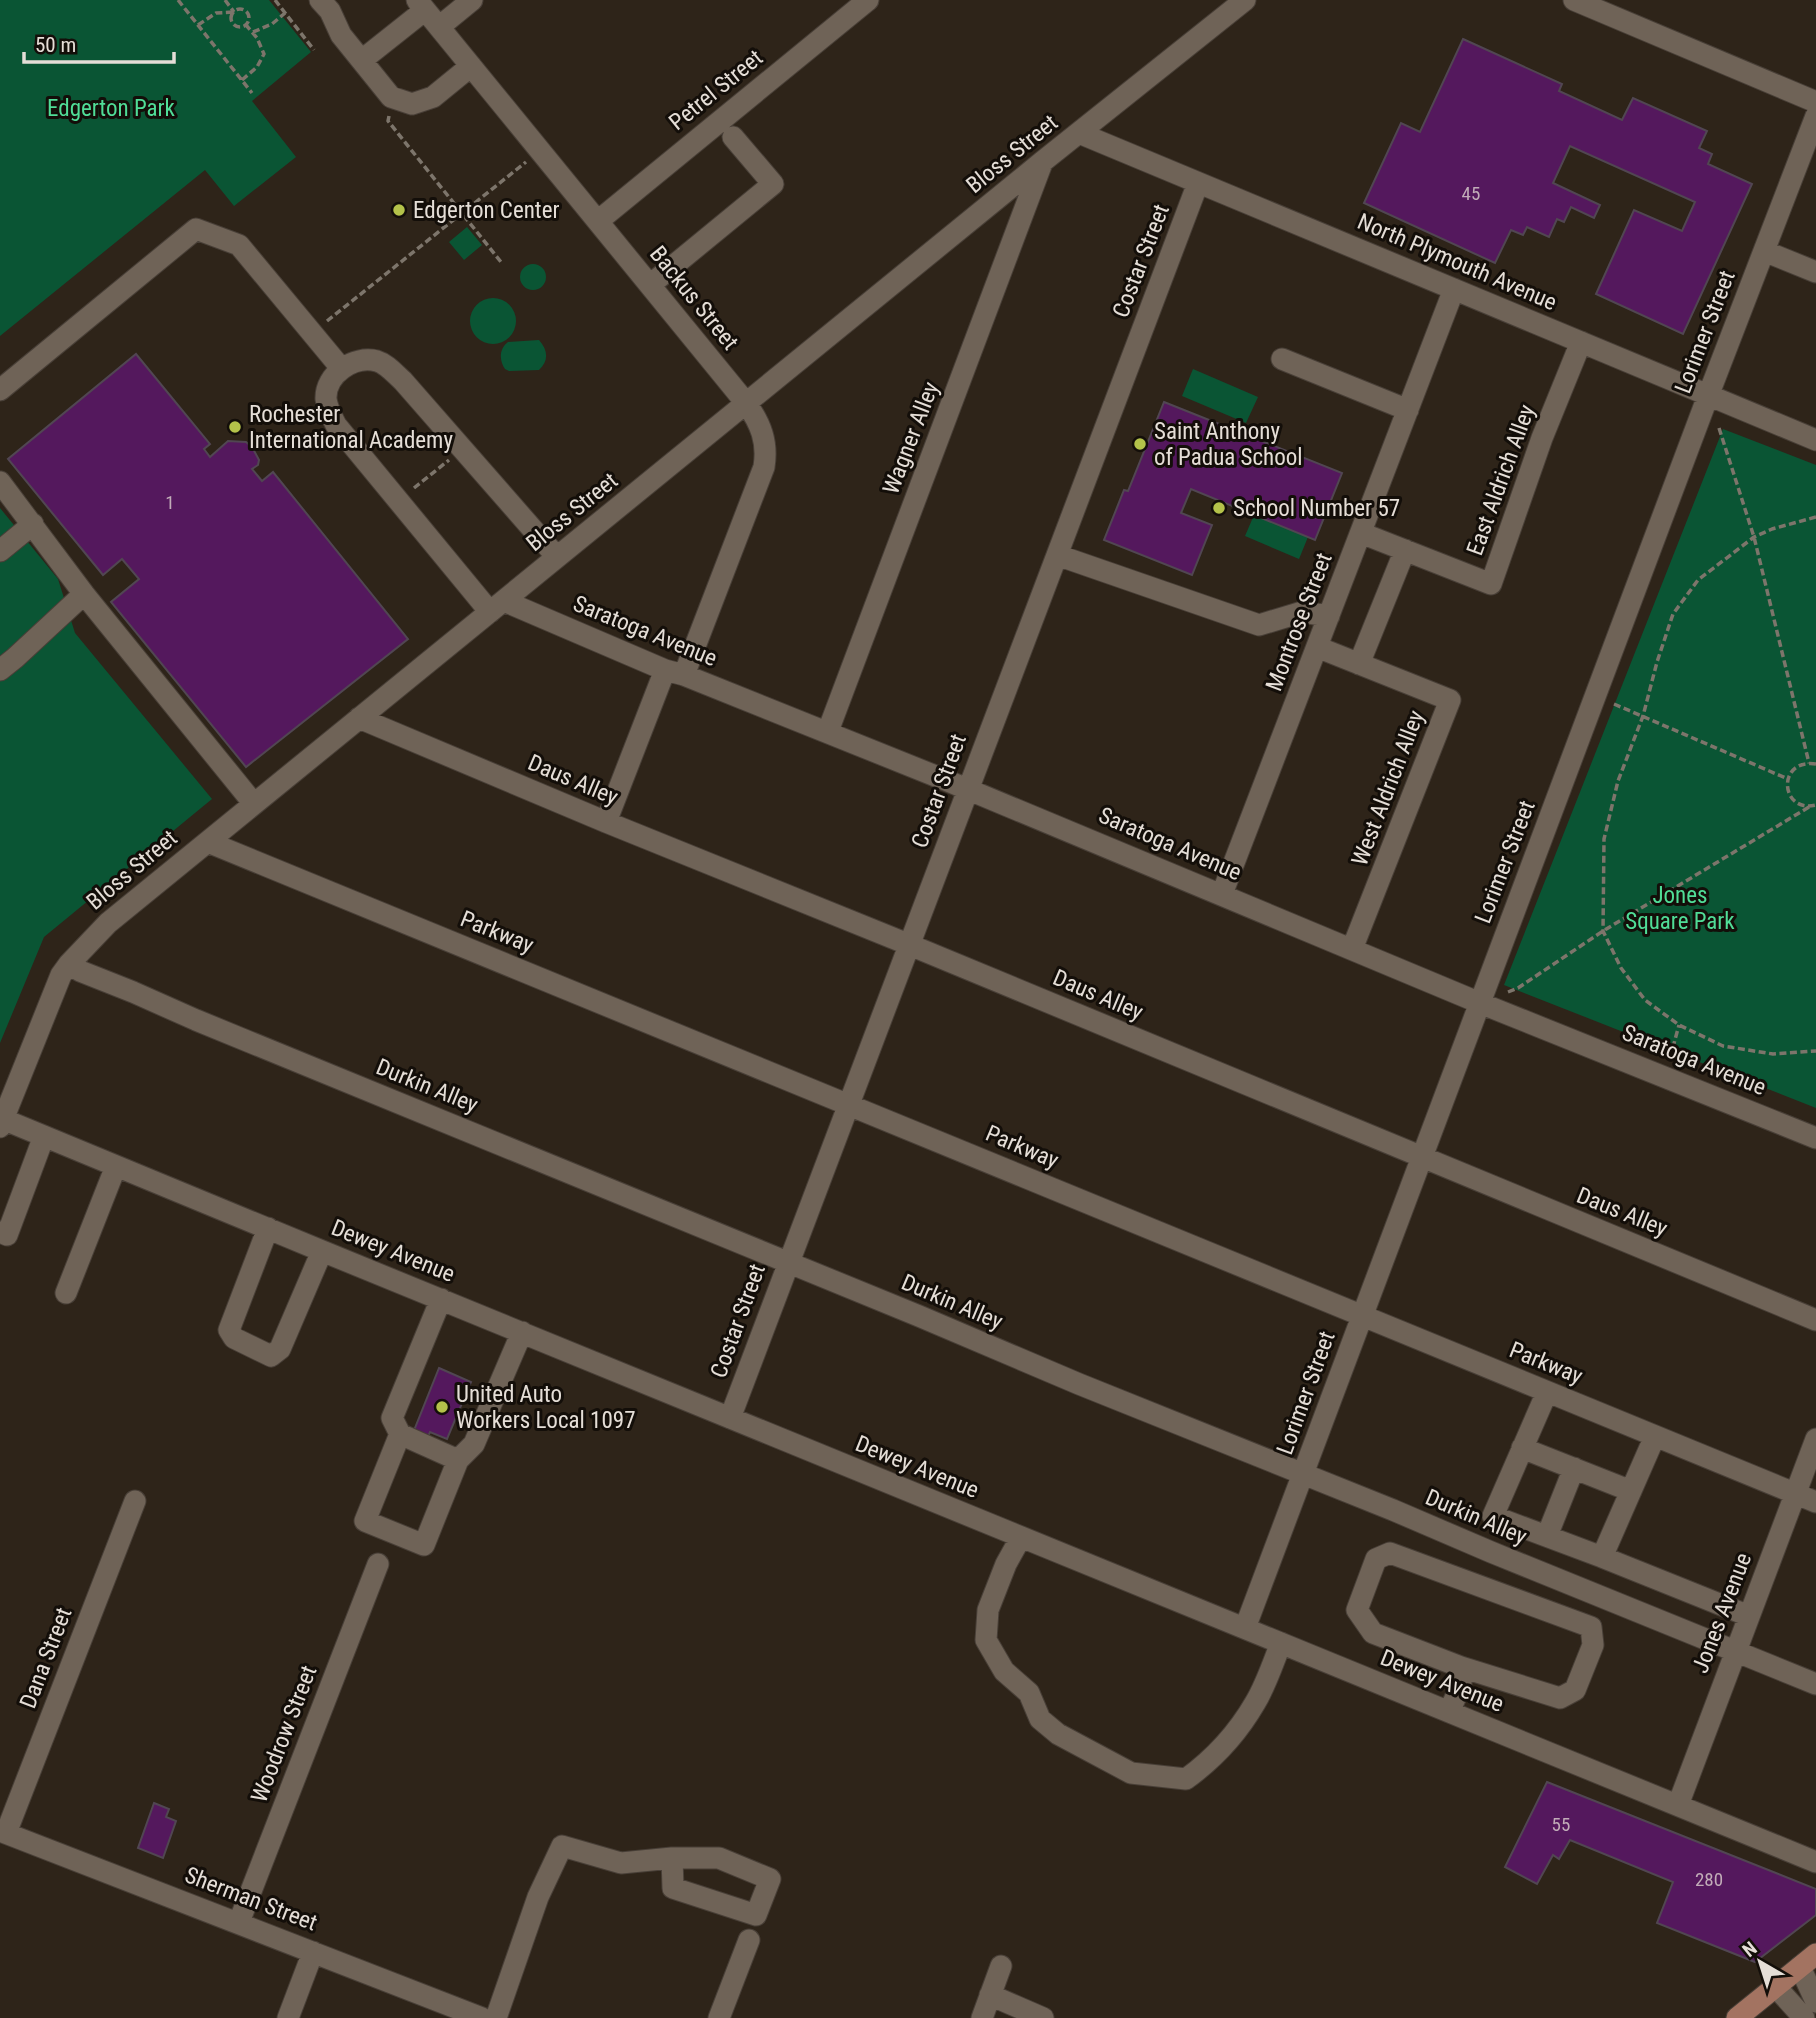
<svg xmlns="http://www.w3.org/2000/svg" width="1816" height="2018" font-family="'Roboto Condensed',sans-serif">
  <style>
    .green { fill: #0a5534 }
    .building { fill: #54185d; stroke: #514652; stroke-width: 2 }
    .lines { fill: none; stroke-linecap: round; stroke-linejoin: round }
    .minor-casing { stroke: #483f37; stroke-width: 23 }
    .major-casing { stroke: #483f37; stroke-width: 23 }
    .path { stroke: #7d756b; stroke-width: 3.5; stroke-dasharray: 7 3.5; stroke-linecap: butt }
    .minor { stroke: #6f6357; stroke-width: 21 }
    .major { stroke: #a37361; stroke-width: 21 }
    .poi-dot { fill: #b4c24a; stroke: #130e09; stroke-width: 2.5 }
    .labels { text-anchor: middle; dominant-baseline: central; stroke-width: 6; stroke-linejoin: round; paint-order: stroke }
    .number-label { font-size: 19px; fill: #c1acb8 }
    .street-label { font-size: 23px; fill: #e5ded7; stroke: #130e09 }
    .park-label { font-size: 23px; fill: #50dd97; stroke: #130e09 }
    .poi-label { font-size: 23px; fill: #e5ded7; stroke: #130e09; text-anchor: start }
  </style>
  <rect width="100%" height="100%" fill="#2e2419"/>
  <!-- green -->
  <path class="green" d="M0,0H269L311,52L252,101L296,157L234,206L205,170L0,336Z
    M467,227L482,245L464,260L449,242Z
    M520 277a13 13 0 1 1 26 0a13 13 0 1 1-26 0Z
    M470 321a23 23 0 1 1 46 0a23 23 0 1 1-46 0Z
    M539,340C548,350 549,361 539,370L509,371L505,369C499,360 499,349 508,342Z
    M1193,369L1258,397L1246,423L1182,396Z
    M1723,429L1816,465V1108L1504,985Z
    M0,508L58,579L75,633L212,799L44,937L0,1043Z
    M1254,515L1308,537L1299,559L1245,536Z"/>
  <!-- building -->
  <path class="building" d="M1463,39L1562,84L1559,91L1622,120L1633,98L1707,131L1699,148L1712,154L1708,164L1752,184L1683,334L1596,294L1634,210L1682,231L1695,202L1570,146L1553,183L1600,205L1594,218L1571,207L1564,222L1557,219L1549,237L1527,227L1523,235L1511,230L1495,263L1364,203L1401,123L1420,132Z
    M136,354L210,444L204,449L210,457L228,441L246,442L252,447L259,460L258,465L252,469L262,481L273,472L408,639L246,767L111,602L139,579L122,559L103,575L8,459Z
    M1164,402L1342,473L1315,540L1191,489L1181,513L1212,525L1192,575L1104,540L1124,490L1128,491Z
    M439,1368L471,1382L447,1439L430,1432L427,1439L413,1433Z
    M1547,1782L1816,1889V1915L1755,1962L1657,1923L1673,1882L1570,1840L1559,1859L1553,1855L1537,1884L1505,1867Z
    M154,1803L169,1809L166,1817L176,1821L163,1858L138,1848Z"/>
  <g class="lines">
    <!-- minor casing -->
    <g class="minor-casing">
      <path id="minor" d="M320,0L330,11L341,35L391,97L412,104L433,97L471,66
        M417,0L746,403C761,424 768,442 764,467L684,675
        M1574,0L1816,102
        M439,27L472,0
        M362,60L425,10
        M1079,133L1816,440
        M598,221L868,0
        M1764,251L1816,272
        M650,285L773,184L733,137
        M1282,359L1408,410
        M0,390L196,229L239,245L341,368
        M0,482L84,594L254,804
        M1361,533L1491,584L1542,438L1581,342
        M0,551L33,524
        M1057,555L1259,625L1302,612L1329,616
        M504,601L665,670L684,675L943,779L1480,1003L1816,1138
        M490,612L336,425C332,417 327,408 326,399C325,374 354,355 377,361C387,364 395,374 403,381L557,557
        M1317,647L1450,700L1352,949
        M1359,664L1405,550
        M0,670L15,658L84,594
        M359,718L606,822L910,945L1816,1320
        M828,731L1042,163
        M606,822L665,670
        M208,842L1816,1502
        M1222,894L1454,289
        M69,964L80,971L133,992L196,1020L919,1316L1079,1384L1393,1510L1491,1552L1816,1684
        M0,1118L322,1251L1816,1862
        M0,1127L61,975L69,964L108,923L1042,162L1245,0
        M268,1228L229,1330L234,1338L271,1356L280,1349L322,1251
        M0,1232L7,1235L44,1136
        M66,1293L116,1166
        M441,1299L392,1418L400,1434L365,1521L424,1545L458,1460L474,1444L522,1332
        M1547,1392L1493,1516L1602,1557L1655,1436
        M730,1418L1198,183
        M400,1434L458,1460
        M1522,1448L1631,1491
        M1547,1536L1574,1468
        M1021,1537L1006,1564L988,1610L986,1640L1004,1671L1029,1693L1040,1719L1058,1734L1131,1773L1186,1779C1215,1758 1237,1734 1255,1703C1266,1685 1273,1663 1281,1643
        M1602,1557L1749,1616
        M1245,1628L1708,396L1816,116
        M1449,1712L1461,1685V1667L1373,1633L1357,1610L1376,1559L1390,1553L1591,1627L1593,1645L1575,1690L1560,1698L1461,1667
        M1678,1805L1816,1439
        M0,1831L482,2018
        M6,1833L135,1501
        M239,1922L378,1564
        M1800,1967L1816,2002
        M1776,1987L1804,2018
        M990,1995L1043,2018
        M288,2018L313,1952
        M496,2018L538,1897L562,1846L621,1863L672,1858H719L770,1879L756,1915L673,1888L672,1858
        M719,2018L749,1940
        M982,2018L1001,1966"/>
    </g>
    <!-- major casing -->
    <g class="major-casing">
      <path id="major" d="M1737,2018L1816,1954"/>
    </g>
    <!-- path -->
    <path class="path" d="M178,0L252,93
      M225,0L234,12
      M275,0L314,50
      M231 18a9 9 0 1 1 18 0a9 9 0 1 1-18 0Z
      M198,25L216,13L234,12
      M253,32L272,24L285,13
      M242,80L257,67L264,54L257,38L246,25
      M389,116L388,121L501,262
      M327,321L526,162
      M1719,428L1754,537L1809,763
      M414,488L449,460
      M1816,517L1772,529L1754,537L1698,580L1673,614L1657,662L1643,716L1618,781L1604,839L1603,931L1621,968L1645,1000L1679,1025L1723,1046L1773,1054L1816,1051
      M1614,704L1788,779
      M1816,764C1776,758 1780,814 1816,805
      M1508,992L1518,988L1603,931L1809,807
      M1670,1058L1679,1025"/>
    <!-- minor -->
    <use href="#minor" class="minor"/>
    <!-- major -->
    <use href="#major" class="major"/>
  </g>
  <!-- markers -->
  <g class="poi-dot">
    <circle cx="399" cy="210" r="7"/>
    <circle cx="235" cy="427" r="7"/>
    <circle cx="1140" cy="444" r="7"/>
    <circle cx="1219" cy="508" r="7"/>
    <circle cx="442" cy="1407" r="7"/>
  </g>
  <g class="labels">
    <!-- number labels -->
    <g class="number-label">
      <text x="1471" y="193">45</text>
      <text x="170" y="502">1</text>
      <text x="1561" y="1824">55</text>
      <text x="1709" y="1879">280</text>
    </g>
    <!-- street labels -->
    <g class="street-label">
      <text transform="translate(716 90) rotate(-39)">Petrel Street</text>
      <text transform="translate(1012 154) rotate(-39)">Bloss Street</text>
      <text transform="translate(1141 261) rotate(-69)">Costar Street</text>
      <text transform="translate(1457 262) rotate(23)">North Plymouth Avenue</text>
      <text transform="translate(694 298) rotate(51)">Backus Street</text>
      <text transform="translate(1705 332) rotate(-69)">Lorimer Street</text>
      <text transform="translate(911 438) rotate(-69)">Wagner Alley</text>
      <text transform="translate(1501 480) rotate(-70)">East Aldrich Alley</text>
      <text transform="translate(572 512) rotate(-39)">Bloss Street</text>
      <text transform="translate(1299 622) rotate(-69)">Montrose Street</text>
      <text transform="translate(645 631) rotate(22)">Saratoga Avenue</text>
      <text transform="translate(573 780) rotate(23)">Daus Alley</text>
      <text transform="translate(1388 788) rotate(-69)">West Aldrich Alley</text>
      <text transform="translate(939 791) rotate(-70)">Costar Street</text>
      <text transform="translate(1170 844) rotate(23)">Saratoga Avenue</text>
      <text transform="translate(1505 862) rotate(-69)">Lorimer Street</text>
      <text transform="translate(132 870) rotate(-40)">Bloss Street</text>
      <text transform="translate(497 932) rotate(22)">Parkway</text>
      <text transform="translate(1098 995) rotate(23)">Daus Alley</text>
      <text transform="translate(1694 1060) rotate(22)">Saratoga Avenue</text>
      <text transform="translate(427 1086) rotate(22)">Durkin Alley</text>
      <text transform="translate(1022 1147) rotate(23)">Parkway</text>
      <text transform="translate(1622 1212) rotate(22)">Daus Alley</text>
      <text transform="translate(393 1251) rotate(22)">Dewey Avenue</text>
      <text transform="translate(952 1302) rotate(23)">Durkin Alley</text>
      <text transform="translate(738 1321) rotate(-70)">Costar Street</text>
      <text transform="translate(1546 1363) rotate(22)">Parkway</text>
      <text transform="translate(1306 1393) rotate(-70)">Lorimer Street</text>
      <text transform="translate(917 1467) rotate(22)">Dewey Avenue</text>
      <text transform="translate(1476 1517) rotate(23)">Durkin Alley</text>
      <text transform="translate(1722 1613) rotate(-69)">Jones Avenue</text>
      <text transform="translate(46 1658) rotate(-69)">Dana Street</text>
      <text transform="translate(1442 1681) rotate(22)">Dewey Avenue</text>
      <text transform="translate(284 1734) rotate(-69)">Woodrow Street</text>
      <text transform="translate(251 1899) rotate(21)">Sherman Street</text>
    </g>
    <!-- park labels -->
    <g class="park-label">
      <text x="111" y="108">Edgerton Park</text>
      <text x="1680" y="895">Jones<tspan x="1680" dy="26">Square Park</tspan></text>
    </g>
    <!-- poi labels -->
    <g class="poi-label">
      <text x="413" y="210">Edgerton Center</text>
      <text x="249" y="414">Rochester<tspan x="249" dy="26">International Academy</tspan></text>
      <text x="1154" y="431">Saint Anthony<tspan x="1154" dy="26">of Padua School</tspan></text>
      <text x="1233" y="508">School Number 57</text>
      <text x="456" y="1394">United Auto<tspan x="456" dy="26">Workers Local 1097</tspan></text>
    </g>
  </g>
  <!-- north arrow -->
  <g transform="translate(1760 1962) rotate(321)" stroke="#130e09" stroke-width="5" paint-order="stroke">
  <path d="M0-5L12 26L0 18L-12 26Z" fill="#e5ded7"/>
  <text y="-10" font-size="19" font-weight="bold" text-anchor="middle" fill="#e5ded7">N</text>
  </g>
  <!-- scale -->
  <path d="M24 52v10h150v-10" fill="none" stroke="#e5ded7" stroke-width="3.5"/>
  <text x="35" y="52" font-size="21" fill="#e5ded7" stroke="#130e09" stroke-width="5" paint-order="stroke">50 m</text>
</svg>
